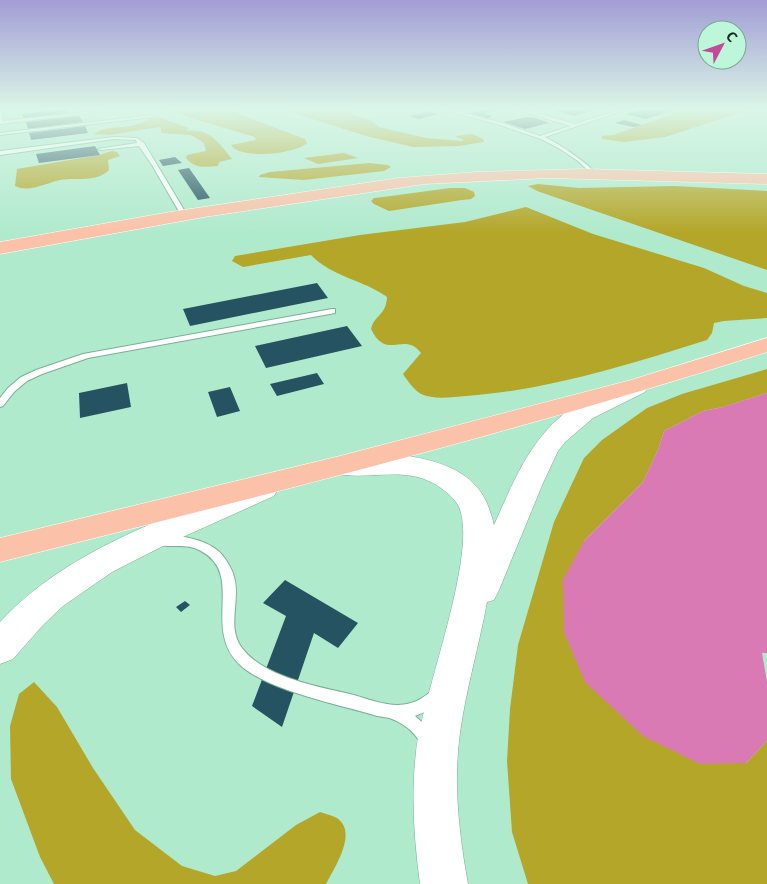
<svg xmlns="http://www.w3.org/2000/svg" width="767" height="884" font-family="'Open Sans',sans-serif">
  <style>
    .forest { fill: #b3a629 }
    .water { fill: #da7ab5 }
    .building { fill: #265362 }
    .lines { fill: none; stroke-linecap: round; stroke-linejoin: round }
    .lane-casing { stroke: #78b096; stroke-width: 2 }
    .secondary-casing { stroke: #78b096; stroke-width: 1 }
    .primary-casing { stroke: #fff; stroke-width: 1 }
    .lane { fill: #fff; fill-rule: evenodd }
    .secondary { fill: #fff; fill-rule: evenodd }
    .primary { fill: #fbc2a9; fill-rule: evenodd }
  </style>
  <rect width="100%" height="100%" fill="#b0eacd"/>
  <!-- forest -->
  <path class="forest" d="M164,108H224L305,139L307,143C297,154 239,160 231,145L256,140L255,137L191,118Z
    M278,108H342L354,115L371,120L379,127L426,138L462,141L464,140L455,136L473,134L483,139L484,142L459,146L413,147L366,136Z
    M690,108H754L665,137L624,142L602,139V136L613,135Z
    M159,117L189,128L186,131C210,128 218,142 232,159L219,162L218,166C205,167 195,169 186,158L187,155L206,151L204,143L191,135L161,133V128L159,127L109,135L94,134C106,125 124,129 138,124C145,122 148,117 159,117Z
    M112,151L117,152L120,156L108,160L109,170C96,183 77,177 60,180C46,183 29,193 15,186L17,169L99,155Z
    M344,153L358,158L318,164L304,158Z
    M369,163L388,165L391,167L384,171L304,180L259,177L260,175L270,172Z
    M538,184L579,188L675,186L767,191V270L537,191L528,186Z
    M450,188H465L474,192L475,196L471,199L462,200L389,211L374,204L371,201L374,198L383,197Z
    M526,207L593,234L704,268L744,286L767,293V318L724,321L714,323L712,333L707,340C627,365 549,390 466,396C452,397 434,400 421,394C414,390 407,380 403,374L421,353C404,330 387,362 371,329C375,314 386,316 387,297C364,280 332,277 311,255L243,267L232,261L235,256L360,235L465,222Z
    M767,369V393L723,407L703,411L664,431L658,450L643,482L584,541L746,763L767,741V884H528L512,832L507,761L510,709L518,645L554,522L584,458L602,440L647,408L682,394Z
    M34,682L57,707L93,768L135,830L182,866L215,876L236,871L296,825L320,812C325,814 331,815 335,817C360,830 334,868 326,884H54L40,857L11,779L10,726L19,694Z"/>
  <!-- water -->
  <path class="water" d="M767,393V653H762L767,682V741L746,763L700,764L643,736L585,682L564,632L563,580L584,541L643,482L658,450L664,431L703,411L723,407Z"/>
  <!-- building -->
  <path class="building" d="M491,108L500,109L485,114L493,116L487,118L468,114Z
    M545,108H601L574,116Z
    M645,108H667L674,110L646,119L626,114Z
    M66,109L68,114L24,119L22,114Z
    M428,111L438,114L419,119L409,116Z
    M79,116L83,122L28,129L26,122Z
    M527,117L536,118L549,123L525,129L503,122Z
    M624,120L642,125L633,127L615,123Z
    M85,126L88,133L31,140L29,133Z
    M95,146L100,155L39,163L36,154Z
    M175,157L182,163L163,166L159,160Z
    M189,168L210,198L198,200L178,170Z
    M317,283L328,298L190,326L183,309Z
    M347,326L362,346L266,368L255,346Z
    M317,373L324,384L277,396L270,384Z
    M127,383L131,407L80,418L79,393Z
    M230,387L240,411L217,417L208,392Z
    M285,580L358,623L338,648L314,633L282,727L252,706L286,616L263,603Z
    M185,601L190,605L181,612L176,607Z"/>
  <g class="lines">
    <!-- lane casing -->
    <g class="lane-casing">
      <path id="lane" d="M0,108H2L3,121L96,111L98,112L0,124Z
        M438,108L458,111L477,108L463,113L503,123L540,136L570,126L513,108H519L575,124L624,108H630L545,137C564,147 580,158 596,173V175L594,176L578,161L560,149L541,139L500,125Z
        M153,115L151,117L0,135V133Z
        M114,137L137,138L144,143L187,215L186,216L181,215L152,165L139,146L100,150L98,149L137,143L136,140L114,139L0,155V151Z
        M332,309H335V313L88,358L42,374L27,381L14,392L3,406L0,407V398L8,388L21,377L36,370L83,354Z
        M179,536C197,539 216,544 226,560C229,565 233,571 234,577C241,600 226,627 242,648C264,677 316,686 350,694C362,697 374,702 387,704C399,706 411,705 422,698C427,695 431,691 436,689L441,691L443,696C438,707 425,712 415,716L426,726L435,740L432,745L427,747C420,745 419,739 414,734C409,728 400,722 392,719C388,717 382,717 377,716C341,705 265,690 239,664C202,627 245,575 201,551C185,542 172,549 157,544L155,541L157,538Z"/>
    </g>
    <!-- secondary casing -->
    <g class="secondary-casing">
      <path id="secondary" d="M636,380L645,382L648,387L645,392L593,418L565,442L558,451L543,483L499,590L494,600L487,602C479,646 466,689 460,733C453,783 459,834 468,884H420C414,840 411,796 416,752C422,696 479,552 459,507C455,499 448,493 441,488C407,463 368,482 334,473L330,466L334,459C372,449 445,453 474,484C486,496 490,510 494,525C514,481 532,433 575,406C591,396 610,390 627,382Z
        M263,479L274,482L278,489L274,496L165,545L112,572L63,606L43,625L13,659L0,664V622C52,566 122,535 192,507C215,497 239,486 263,479Z"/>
    </g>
    <!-- primary casing -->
    <g class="primary-casing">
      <path id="primary" d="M585,169L767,174V184L549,178L424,184L204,217L0,254V242L170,212L399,178L476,172Z
        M767,338V352C514,433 257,497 0,562V538L340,456L631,380Z"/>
    </g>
    <!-- lane -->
    <use href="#lane" class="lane"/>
    <!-- secondary -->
    <use href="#secondary" class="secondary"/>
    <!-- primary -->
    <use href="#primary" class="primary"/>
  </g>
  <!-- sky -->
  <linearGradient id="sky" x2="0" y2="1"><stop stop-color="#a29dd4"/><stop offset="0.47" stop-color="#dbf6e8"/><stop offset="1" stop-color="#dbf6e8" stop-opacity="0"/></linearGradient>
  <rect width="767" height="232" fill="url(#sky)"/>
  <!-- north arrow -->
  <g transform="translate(722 45) rotate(49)"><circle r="24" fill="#bdf7da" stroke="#79a590"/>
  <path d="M0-4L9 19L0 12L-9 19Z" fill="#c5499a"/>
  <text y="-8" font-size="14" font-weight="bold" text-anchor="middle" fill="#142b21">С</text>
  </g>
</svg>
